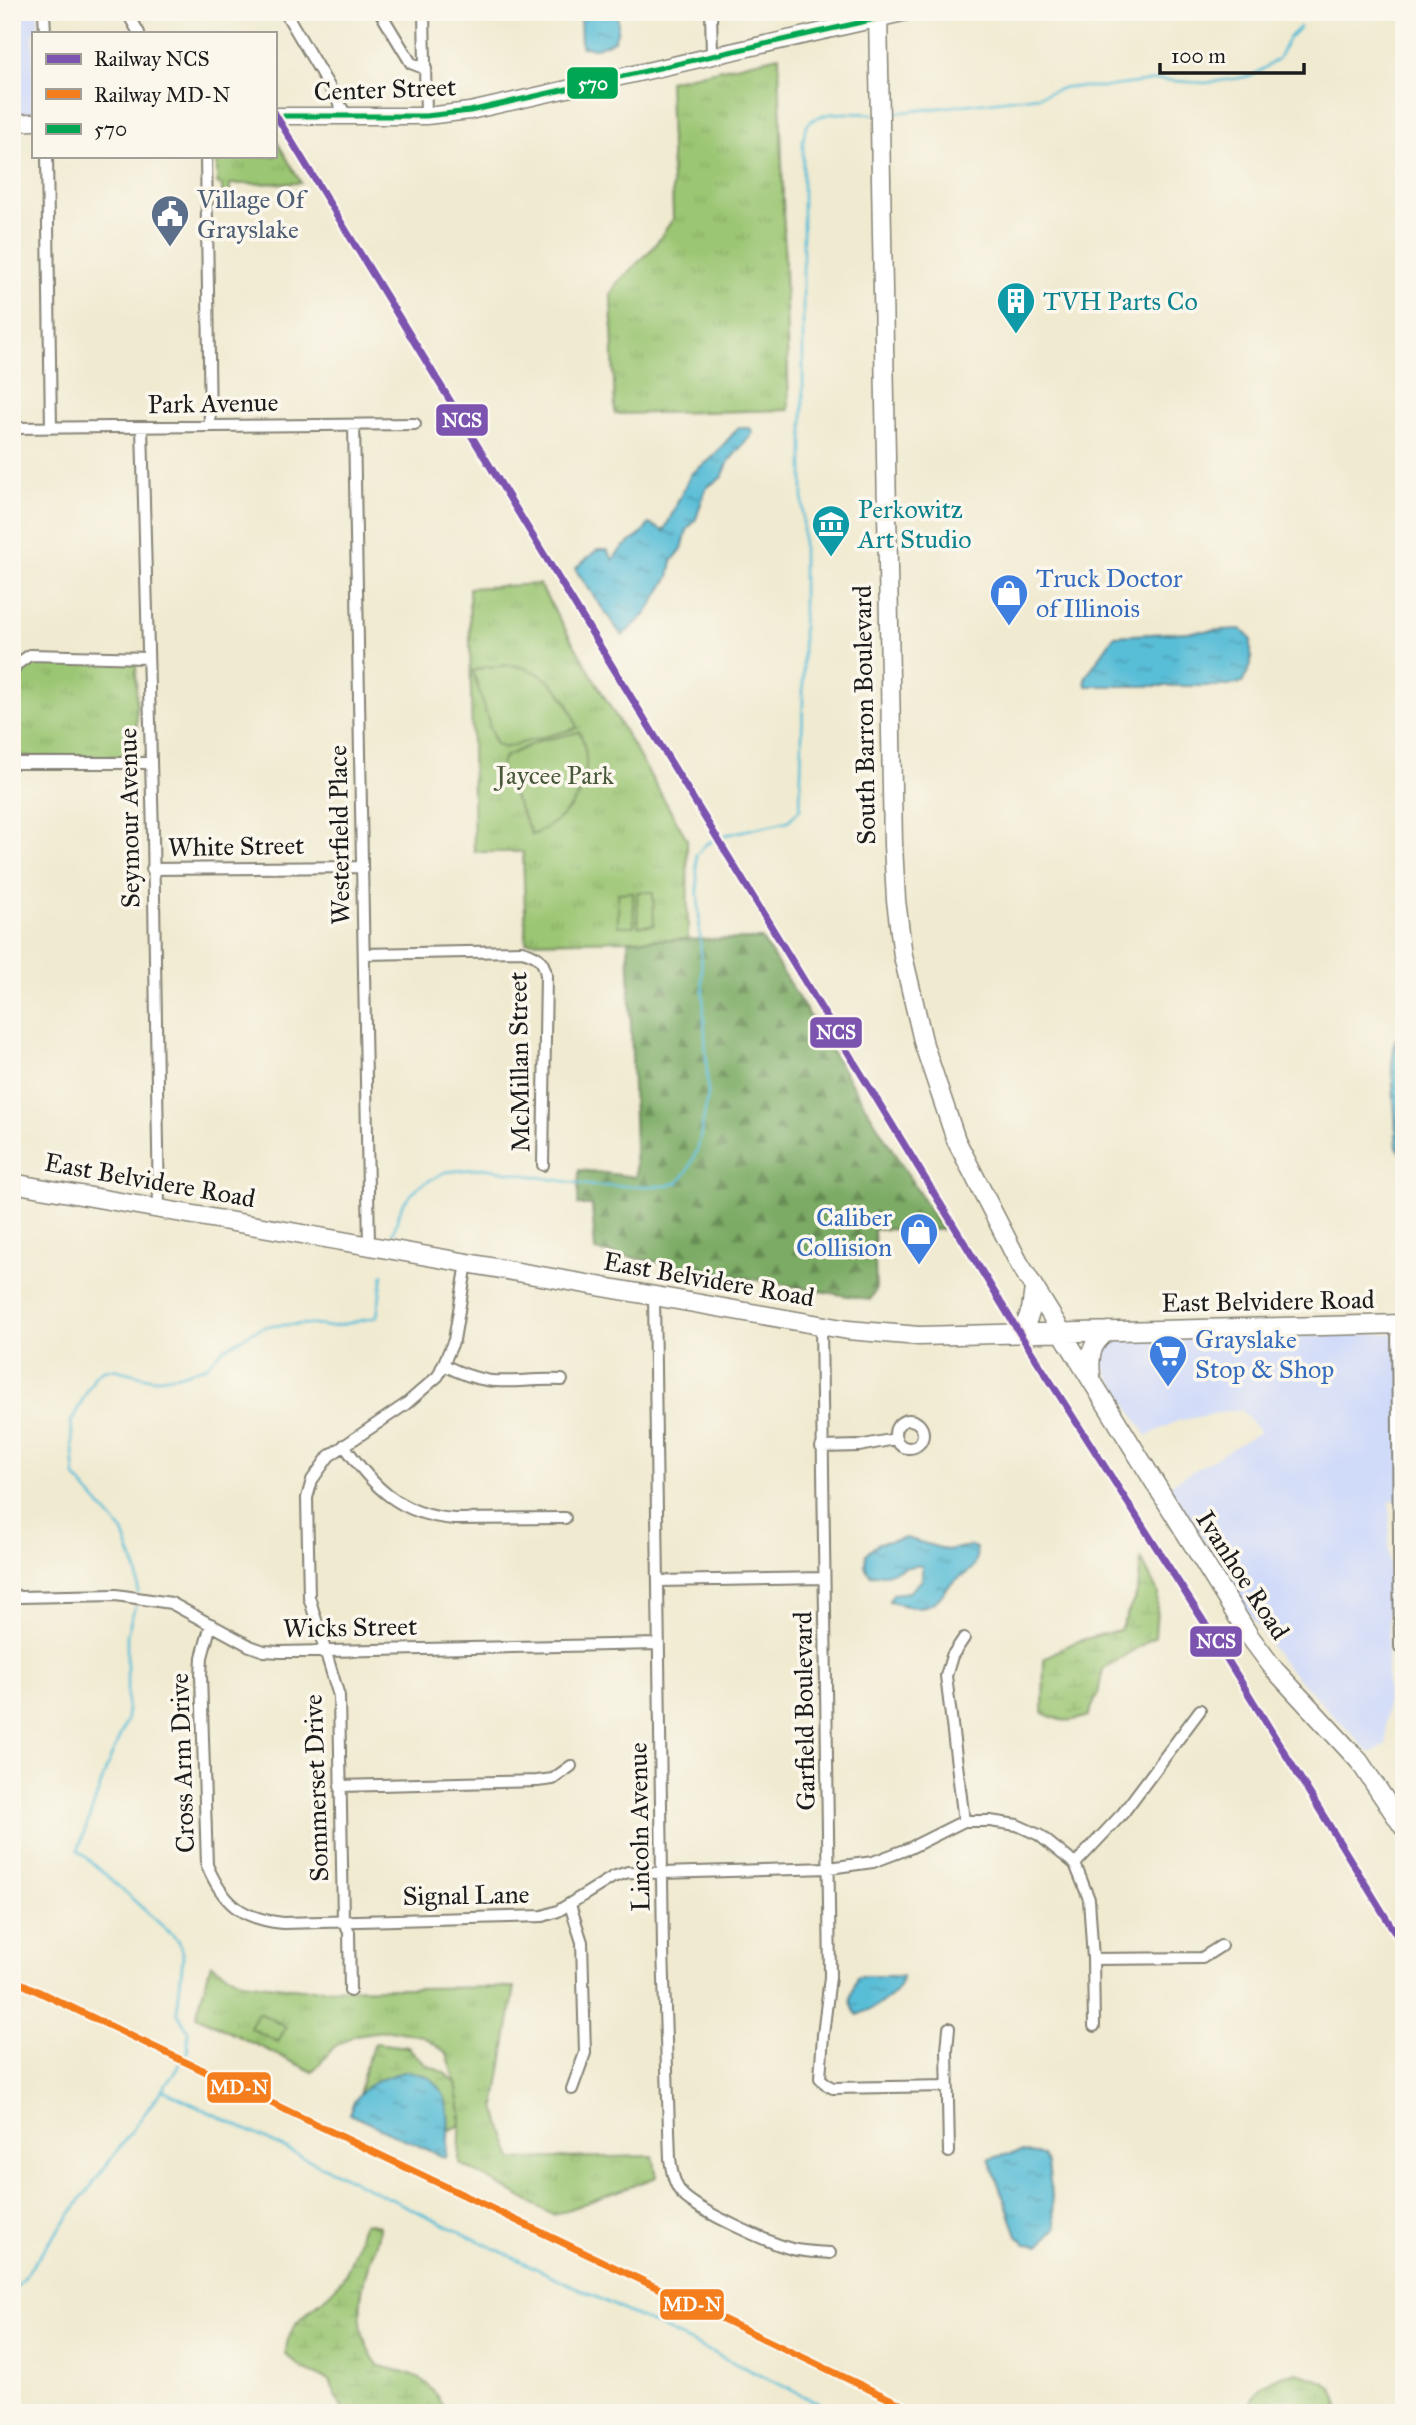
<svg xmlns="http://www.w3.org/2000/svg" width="1416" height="2425" font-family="'IM FELL Great Primer',serif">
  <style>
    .built { fill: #d0daf9 }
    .grass { fill: url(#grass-tufts); stroke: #5c7148; stroke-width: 2 }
    .forest { fill: url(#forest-firs); stroke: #4c6440; stroke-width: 2 }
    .wetland { fill: url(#wetland-marsh); stroke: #5c7148; stroke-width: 2 }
    .pitch { fill: #9bc673; stroke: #5c7148; stroke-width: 2 }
    .water { fill: url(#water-ripples); stroke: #3a6c7a; stroke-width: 2 }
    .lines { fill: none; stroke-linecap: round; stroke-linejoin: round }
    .stream { stroke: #59bdd7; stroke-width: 2.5 }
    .street-casing { stroke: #868376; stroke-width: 14 }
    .secondary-casing { stroke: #868376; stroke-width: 19 }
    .primary-casing { stroke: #868376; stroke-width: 21 }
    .street { stroke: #fff; stroke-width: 10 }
    .secondary { stroke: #fff; stroke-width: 16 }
    .primary { stroke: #fff; stroke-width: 18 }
    .bus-1-casing { stroke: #fbf7ec; stroke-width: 10 }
    .bus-1 { stroke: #00a651; stroke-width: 5 }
    .rail-1-casing { stroke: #fbf7ec; stroke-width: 12 }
    .rail-2-casing { stroke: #fbf7ec; stroke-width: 12 }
    .rail-1 { stroke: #7c53af; stroke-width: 7 }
    .rail-2 { stroke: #f47d1d; stroke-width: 7 }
    .labels { text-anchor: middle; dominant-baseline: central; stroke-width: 7; stroke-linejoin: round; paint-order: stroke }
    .street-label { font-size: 26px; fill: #1c1c1c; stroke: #fbf7ec }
    .service-label { font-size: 26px; fill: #4e5e75; stroke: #fbf7ec; text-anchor: start }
    .culture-label { font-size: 26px; fill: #0d838f; stroke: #fbf7ec; text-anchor: start }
    .shop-label { font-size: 26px; fill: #366cbe; stroke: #fbf7ec; text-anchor: start }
    .park-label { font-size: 26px; fill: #48583a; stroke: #fbf7ec }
    .line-badge { stroke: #fbf7ec; stroke-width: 2.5 }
    .badge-label { font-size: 19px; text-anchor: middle; font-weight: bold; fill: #fff }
  </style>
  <defs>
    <pattern id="grass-tufts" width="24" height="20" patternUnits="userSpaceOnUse" patternTransform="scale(1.75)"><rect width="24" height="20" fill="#9bc673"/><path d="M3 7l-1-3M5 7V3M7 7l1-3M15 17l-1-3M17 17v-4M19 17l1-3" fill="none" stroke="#85aa63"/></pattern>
    <pattern id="forest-firs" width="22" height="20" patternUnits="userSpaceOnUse" patternTransform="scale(1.75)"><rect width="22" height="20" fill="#7cab65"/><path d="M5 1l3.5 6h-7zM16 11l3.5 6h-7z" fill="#658a52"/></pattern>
    <pattern id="wetland-marsh" width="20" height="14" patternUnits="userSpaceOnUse" patternTransform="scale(1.75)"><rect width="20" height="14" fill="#9bc673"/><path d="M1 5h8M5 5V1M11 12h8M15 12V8" fill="none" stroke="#85aa63"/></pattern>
    <pattern id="water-ripples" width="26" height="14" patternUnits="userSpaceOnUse" patternTransform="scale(1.75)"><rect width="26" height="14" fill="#59bdd7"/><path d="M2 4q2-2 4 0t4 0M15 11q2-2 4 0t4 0" fill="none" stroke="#4999ae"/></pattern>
  </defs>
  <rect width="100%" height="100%" fill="#fbf7ec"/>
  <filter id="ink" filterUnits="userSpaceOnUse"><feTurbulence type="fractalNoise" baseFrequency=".0143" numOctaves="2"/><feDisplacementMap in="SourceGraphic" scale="14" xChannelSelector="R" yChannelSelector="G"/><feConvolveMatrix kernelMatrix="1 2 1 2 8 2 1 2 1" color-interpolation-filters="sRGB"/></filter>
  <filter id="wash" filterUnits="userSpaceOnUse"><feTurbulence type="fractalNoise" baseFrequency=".00686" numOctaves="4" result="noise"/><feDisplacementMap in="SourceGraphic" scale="28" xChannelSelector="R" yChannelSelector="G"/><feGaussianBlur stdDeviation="1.57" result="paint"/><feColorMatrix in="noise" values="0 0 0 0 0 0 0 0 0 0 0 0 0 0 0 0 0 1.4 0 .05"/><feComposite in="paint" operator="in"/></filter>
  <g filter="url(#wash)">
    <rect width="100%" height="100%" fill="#f0ead0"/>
    <!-- built -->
    <path class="built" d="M12,12H38V33H33V116H12Z
      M1404,1333V1500L1390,1501L1386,1745L1370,1753L1283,1663L1260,1631L1169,1485L1260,1432L1240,1409L1177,1421L1147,1436L1098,1358L1110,1341Z"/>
    <!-- grass -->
    <path class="grass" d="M779,56L789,410L615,414L611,294L617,283L652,249L673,219L669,81Z
      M275,138L301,183L230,184V195H222V187L217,182V156H275Z
      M539,584L687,839L688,939L526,942L523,852H474L469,588Z
      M136,660L137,756L24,757L20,755L18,749L16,680L23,667L36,662Z
      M211,1964L242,1982L301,1989L515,1987L495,2107L513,2159L653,2156L657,2177L553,2215L459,2163L461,2113L456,2083L447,2053L422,2036L390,2030L355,2035L334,2047L313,2072L196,2016Z"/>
    <!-- forest -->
    <path class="forest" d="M762,939L942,1230L874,1229L876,1290L870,1300L595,1251L592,1205H578L579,1170L636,1177L628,940Z"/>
    <!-- wetland -->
    <path class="wetland" d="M1141,1559L1158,1593L1155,1637L1103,1669L1098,1694L1088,1716C1068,1723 1061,1722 1043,1713L1044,1659C1071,1641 1090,1637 1120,1630L1138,1591Z
      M375,2043L408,2047L425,2064L446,2074L456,2083L461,2113L459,2126L449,2131L446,2103L439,2087L360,2092L366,2063Z
      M369,2223L379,2226C379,2243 370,2257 366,2273C357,2306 357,2339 379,2366C418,2375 427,2376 447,2413H344L329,2380L304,2370L286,2355C285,2319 318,2309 338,2284C352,2269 356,2244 363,2224Z
      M1296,2373C1316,2378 1341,2383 1339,2409L1331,2413H1279L1253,2410L1250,2406C1255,2383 1275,2376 1296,2373Z"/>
    <!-- pitch -->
    <path class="pitch" d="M512,665C547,671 568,694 577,728L503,748L495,743L473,671L486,667Z
      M580,732C598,780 575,815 532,835L500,767L504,757L539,741Z
      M633,892L634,926H618V893Z
      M637,892H653L654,925L638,926Z
      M258,2012L286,2027L278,2042L250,2028Z"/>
    <!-- water -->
    <path class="water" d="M580,12H618V29L614,41L597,48L581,47Z
      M738,428H750L753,433L729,461L722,477L706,488L696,519L687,530L682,549L672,561L669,577L646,614L622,636L575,569L597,550H607L613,560C623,541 640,541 649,524L664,531L691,474L711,459Z
      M1241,629L1251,639V665L1242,683L1227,686H1086L1085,678L1114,636Z
      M1395,1039H1404V1157L1397,1147L1392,1066Z
      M906,1538L947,1550L970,1546L976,1548C979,1575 963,1571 949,1586C942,1594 939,1601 928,1605C917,1609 900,1605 889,1601L893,1594L909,1592L922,1580V1566C902,1564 892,1577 870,1575L865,1566L866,1554L879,1543Z
      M858,1976H902C900,1997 874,2008 857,2015C847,2001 852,1991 858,1976Z
      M408,2071C414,2073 424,2074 430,2078C454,2094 449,2134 446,2158L349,2114C357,2086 381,2077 408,2071Z
      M1021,2152L1042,2155L1048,2164L1056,2228L1040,2245L1026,2244L1017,2235L989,2158Z"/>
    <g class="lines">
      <!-- stream -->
      <path class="stream" d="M1311,16L1314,12
        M887,114L1039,96L1066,87H1106L1159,80L1206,83L1252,76L1278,59L1289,38L1300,27
        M393,1233L402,1205L419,1186L445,1172L483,1168L594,1186H665L679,1182L688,1170L698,1148L708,1095L696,855L706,844L725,835L788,821L800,809L803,701V142C804,137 804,130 807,126C818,108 855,114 873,114
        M138,1593V1575L123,1532L75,1477L71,1422L95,1376L103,1370L113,1369L153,1379L179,1375L207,1366L222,1350L254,1331L267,1326L305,1324L331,1327L377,1317L383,1274
        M163,2090L839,2413
        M12,2293L173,2075L188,2050V2031L177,2012L183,1957L179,1941L78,1850L108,1764L127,1720V1634L135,1606"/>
    </g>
  </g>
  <g filter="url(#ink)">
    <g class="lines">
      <!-- street casing -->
      <g class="street-casing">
        <path id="street" d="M44,12L45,33
          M127,12L139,33
          M285,12L346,115
          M380,12L411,63L426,69
          M424,12L426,116
          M711,12L712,55
          M47,156L51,428
          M206,156L210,426
          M354,425L369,1245
          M142,427L153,835L159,1209
          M12,428L415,424
          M12,675L16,665L30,655L148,658
          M12,763H151
          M152,869L362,867
          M364,954L522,951C537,955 544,960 546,975L543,1165
          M654,1296L663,1949L670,2159C672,2172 674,2185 683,2195C699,2211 769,2243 792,2249C804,2252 817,2252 830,2253
          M1397,1324L1400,1647
          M821,1325L830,1977L823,2035L820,2078L827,2085L833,2088L948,2086
          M444,1365C494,1391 512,1378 562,1380
          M895 1434a14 14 0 1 1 28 0a14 14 0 1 1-28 0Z
          M344,1445C373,1487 400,1515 454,1519L565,1518
          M821,1447L859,1446L895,1439
          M658,1581L824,1578
          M12,1593L19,1597L116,1595L171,1603L250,1646L264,1651L280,1652L659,1644
          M211,1624L202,1657L201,1675L207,1865C223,1903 241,1919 283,1923L543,1916L558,1911L613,1877L628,1872L662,1873L829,1868L873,1862L910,1848L964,1821H990L1017,1825L1039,1835L1075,1864L1089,1899L1093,1959L1094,2026
          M340,1786L537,1781L553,1779L571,1766
          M964,1821L946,1676L952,1656L964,1638
          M1075,1864L1123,1813L1200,1710
          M570,1905L582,1942L585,2053L572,2089
          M1093,1959L1202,1958L1221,1946
          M350,1991L349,1932L343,1920L339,1696L309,1597L307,1498L312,1480L329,1456L406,1404L438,1376L454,1340L467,1263
          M949,2152L947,2050L949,2028"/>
      </g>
      <!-- secondary casing -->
      <g class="secondary-casing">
        <path id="secondary" d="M275,116H426L470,111L907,12
          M12,123L33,122"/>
      </g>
      <!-- primary casing -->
      <g class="primary-casing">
        <path id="primary" d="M878,12L893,845L896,900L903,956L924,1045L956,1140L1019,1263L1250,1637L1274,1669L1359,1761L1404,1828
          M12,1183L848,1330L919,1336L1404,1324
          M1022,1334L1031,1310L1034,1288
          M1091,1376C1089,1356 1090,1344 1108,1331"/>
      </g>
      <!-- street -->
      <use href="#street" class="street"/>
      <!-- secondary -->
      <use href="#secondary" class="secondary"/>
      <!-- primary -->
      <use href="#primary" class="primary"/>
      <!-- bus-1 casing -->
      <g class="bus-1-casing">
        <path id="bus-1" d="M275,116H426L470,111L906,12"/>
      </g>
      <!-- bus-1 -->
      <use href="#bus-1" class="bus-1"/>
      <!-- rail-1 casing -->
      <g class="rail-1-casing">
        <path id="rail-1" d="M275,114L1020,1334L1211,1633L1404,1947"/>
      </g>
      <!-- rail-2 casing -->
      <g class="rail-2-casing">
        <path id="rail-2" d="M12,1979L919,2413"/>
      </g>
      <!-- rail-1 -->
      <use href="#rail-1" class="rail-1"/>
      <!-- rail-2 -->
      <use href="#rail-2" class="rail-2"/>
    </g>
  </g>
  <!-- icons -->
  <defs>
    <g id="civic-pin" transform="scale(2.0125)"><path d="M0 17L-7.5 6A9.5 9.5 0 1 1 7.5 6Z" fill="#5c6f8a" stroke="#fbf7ec"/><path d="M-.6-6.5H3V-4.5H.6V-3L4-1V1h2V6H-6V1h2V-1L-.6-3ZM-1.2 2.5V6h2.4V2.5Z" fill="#fff"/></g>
    <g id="building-pin" transform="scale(2.0125)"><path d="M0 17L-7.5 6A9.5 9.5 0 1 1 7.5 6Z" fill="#0f9aa8" stroke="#fbf7ec"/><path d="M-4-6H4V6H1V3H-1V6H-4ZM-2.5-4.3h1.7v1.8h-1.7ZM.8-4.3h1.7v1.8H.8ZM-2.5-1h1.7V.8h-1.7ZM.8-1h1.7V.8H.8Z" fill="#fff"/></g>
    <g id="museum-pin" transform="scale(2.0125)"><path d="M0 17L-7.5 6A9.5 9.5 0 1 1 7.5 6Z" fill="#0f9aa8" stroke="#fbf7ec"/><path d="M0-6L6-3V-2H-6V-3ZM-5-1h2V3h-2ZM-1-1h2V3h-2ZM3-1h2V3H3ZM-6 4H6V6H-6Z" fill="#fff"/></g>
    <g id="shop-pin" transform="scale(2.0125)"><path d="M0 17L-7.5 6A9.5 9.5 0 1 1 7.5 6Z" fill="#3f7fe0" stroke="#fbf7ec"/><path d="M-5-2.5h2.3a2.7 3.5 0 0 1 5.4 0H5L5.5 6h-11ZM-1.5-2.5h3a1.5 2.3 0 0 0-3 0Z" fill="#fff"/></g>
    <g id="supermarket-pin" transform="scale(2.0125)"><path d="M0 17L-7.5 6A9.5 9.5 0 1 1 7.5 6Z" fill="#3f7fe0" stroke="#fbf7ec"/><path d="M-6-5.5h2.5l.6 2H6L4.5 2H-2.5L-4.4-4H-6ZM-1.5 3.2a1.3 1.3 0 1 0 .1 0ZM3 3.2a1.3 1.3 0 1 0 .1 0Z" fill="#fff"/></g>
  </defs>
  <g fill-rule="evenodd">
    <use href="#civic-pin" x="170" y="214"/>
    <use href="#building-pin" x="1016" y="301"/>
    <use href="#museum-pin" x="831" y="524"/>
    <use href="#shop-pin" x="1009" y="593"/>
    <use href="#shop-pin" x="919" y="1232"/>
    <use href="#supermarket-pin" x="1168" y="1354"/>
  </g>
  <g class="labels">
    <!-- street labels -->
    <g class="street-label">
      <text transform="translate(385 89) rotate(-2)">Center Street</text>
      <text transform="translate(213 403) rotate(-1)">Park Avenue</text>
      <text transform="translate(864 715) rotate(-91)">South Barron Boulevard</text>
      <text transform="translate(129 818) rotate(-91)">Seymour Avenue</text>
      <text transform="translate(339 835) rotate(-91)">Westerfield Place</text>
      <text transform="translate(236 846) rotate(-1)">White Street</text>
      <text transform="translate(519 1062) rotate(-91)">McMillan Street</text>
      <text transform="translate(150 1180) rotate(10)">East Belvidere Road</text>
      <text transform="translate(709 1279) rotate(10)">East Belvidere Road</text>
      <text transform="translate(1268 1301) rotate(-1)">East Belvidere Road</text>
      <text transform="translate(1243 1575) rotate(57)">Ivanhoe Road</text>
      <text transform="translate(350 1627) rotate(-1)">Wicks Street</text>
      <text transform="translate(804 1711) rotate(-91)">Garfield Boulevard</text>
      <text transform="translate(182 1763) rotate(-92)">Cross Arm Drive</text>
      <text transform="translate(316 1788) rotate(-92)">Sommerset Drive</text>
      <text transform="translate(639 1827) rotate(-91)">Lincoln Avenue</text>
      <text transform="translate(466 1895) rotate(-1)">Signal Lane</text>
    </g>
    <!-- service labels -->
    <g class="service-label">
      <text x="197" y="199">Village Of<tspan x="197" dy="30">Grayslake</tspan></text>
    </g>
    <!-- culture labels -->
    <g class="culture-label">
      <text x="1043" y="301">TVH Parts Co</text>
      <text x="858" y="509">Perkowitz<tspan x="858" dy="30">Art Studio</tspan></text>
    </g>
    <!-- shop labels -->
    <g class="shop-label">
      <text x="1036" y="578">Truck Doctor<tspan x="1036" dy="30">of Illinois</tspan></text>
      <text x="892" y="1217" text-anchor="end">Caliber<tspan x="892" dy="30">Collision</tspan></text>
      <text x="1195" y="1339">Grayslake<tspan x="1195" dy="30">Stop &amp; Shop</tspan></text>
    </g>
    <!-- park labels -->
    <g class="park-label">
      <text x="555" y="775">Jaycee Park</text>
    </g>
  </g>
  <g class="line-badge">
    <rect x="566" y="66" width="53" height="34" rx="7" fill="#00a651"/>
    <rect x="435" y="403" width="54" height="34" rx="7" fill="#7c53af"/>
    <rect x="809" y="1016" width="54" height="33" rx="7" fill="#7c53af"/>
    <rect x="1189" y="1625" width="54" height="33" rx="7" fill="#7c53af"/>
    <rect x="206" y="2071" width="66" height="33" rx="7" fill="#f47d1d"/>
    <rect x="659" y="2288" width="66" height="33" rx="7" fill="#f47d1d"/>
  </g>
  <g class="badge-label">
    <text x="593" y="90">570</text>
    <text x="462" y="427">NCS</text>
    <text x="836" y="1039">NCS</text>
    <text x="1216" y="1648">NCS</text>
    <text x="239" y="2094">MD-N</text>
    <text x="692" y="2311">MD-N</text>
  </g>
  <!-- margin -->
  <rect width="1416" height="2425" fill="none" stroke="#fbf7ec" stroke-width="42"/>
  <!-- legend -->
  <rect x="32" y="32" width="245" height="126" fill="#fbf7ec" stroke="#a29f99" stroke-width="2"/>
  <rect x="46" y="54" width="35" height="10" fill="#7c53af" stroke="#a29f99" stroke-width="2"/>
  <text x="94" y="66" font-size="21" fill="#1c1c1c">Railway NCS</text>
  <rect x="46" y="89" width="35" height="10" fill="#f47d1d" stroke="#a29f99" stroke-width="2"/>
  <text x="94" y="102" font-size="21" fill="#1c1c1c">Railway MD-N</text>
  <rect x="46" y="124" width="35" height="10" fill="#00a651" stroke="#a29f99" stroke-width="2"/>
  <text x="94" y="136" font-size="21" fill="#1c1c1c">570</text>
  <!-- scale -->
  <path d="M1160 63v10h144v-10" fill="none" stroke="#1c1c1c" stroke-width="3.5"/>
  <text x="1171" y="63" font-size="21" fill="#1c1c1c" stroke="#fbf7ec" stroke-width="5" paint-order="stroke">100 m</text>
</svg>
